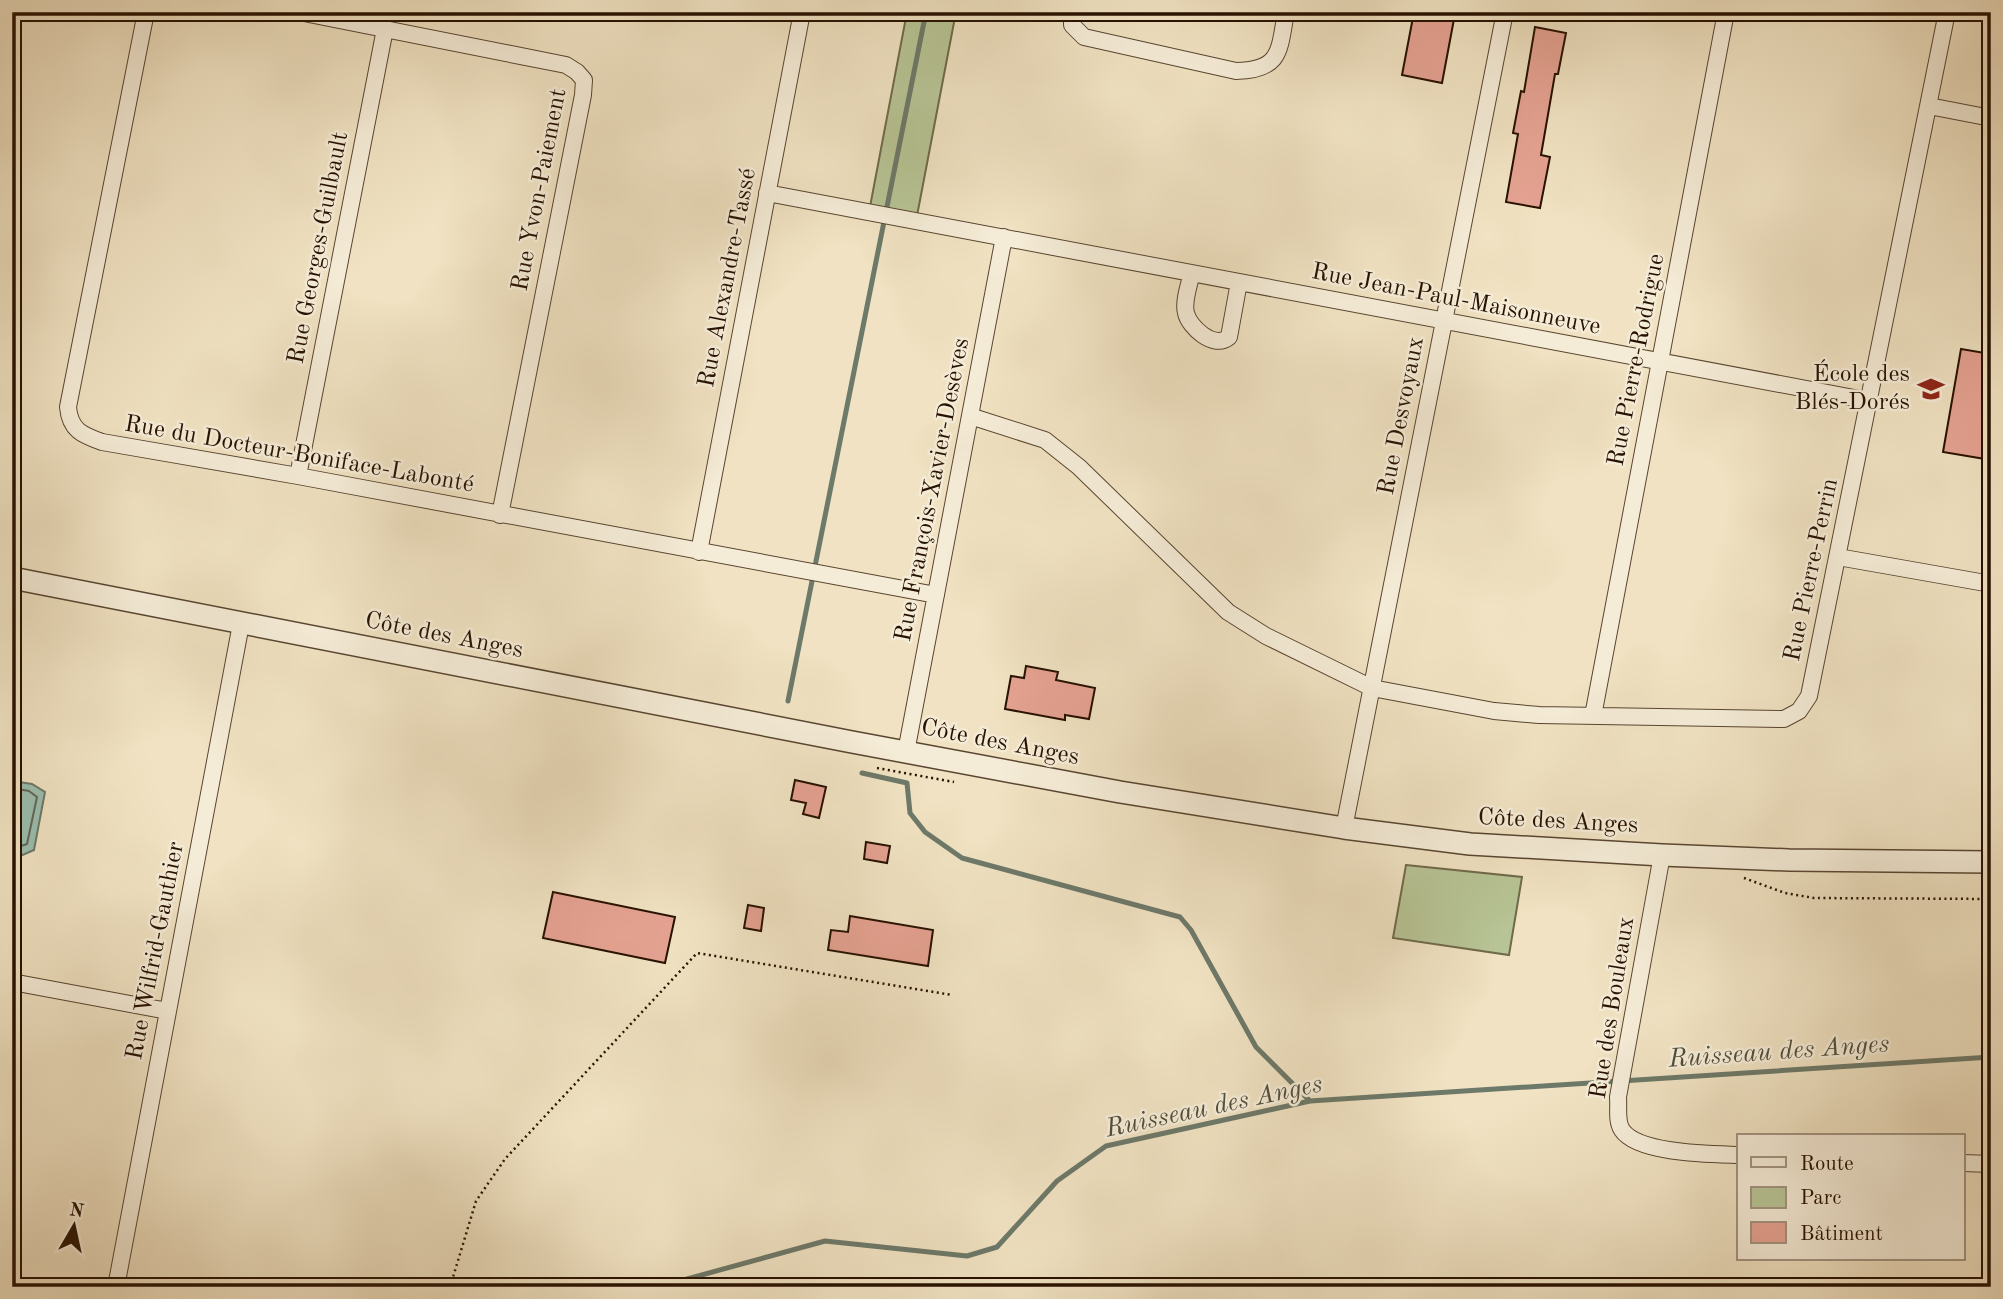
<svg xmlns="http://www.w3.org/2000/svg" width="2003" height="1299" font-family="'Old Standard TT',serif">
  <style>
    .green { fill: #b7c495; stroke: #6f6a4a; stroke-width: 2 }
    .water { fill: #9bbeaf; stroke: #6d7969; stroke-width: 2 }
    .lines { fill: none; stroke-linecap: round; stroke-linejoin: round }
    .shore { stroke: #616858; stroke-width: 2 }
    .stream { stroke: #6d7969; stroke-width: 5 }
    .building { fill: #e5a292; stroke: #271100; stroke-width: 2 }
    .minor-casing { stroke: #594530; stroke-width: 18 }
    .tertiary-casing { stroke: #594530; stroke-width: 24 }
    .path { stroke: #271100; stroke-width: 2.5; stroke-dasharray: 2 3.5; stroke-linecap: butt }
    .minor { stroke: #f5ecd7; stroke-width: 16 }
    .tertiary { stroke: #f5ecd7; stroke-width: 21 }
    .labels { text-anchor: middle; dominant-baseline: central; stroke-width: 5; stroke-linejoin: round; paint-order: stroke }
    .street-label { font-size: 24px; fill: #271100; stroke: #f5ecd7 }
    .poi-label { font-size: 24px; fill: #271100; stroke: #f5ecd7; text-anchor: end }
    .water-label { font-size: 26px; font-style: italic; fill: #504e3d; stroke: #f5ecd7 }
  </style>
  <rect width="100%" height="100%" fill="#f0e2c2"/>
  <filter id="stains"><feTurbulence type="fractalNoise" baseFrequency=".00286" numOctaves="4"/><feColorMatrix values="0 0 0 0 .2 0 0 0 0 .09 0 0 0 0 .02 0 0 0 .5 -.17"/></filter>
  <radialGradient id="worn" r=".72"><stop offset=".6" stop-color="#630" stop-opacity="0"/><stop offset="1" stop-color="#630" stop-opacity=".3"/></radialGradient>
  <!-- green -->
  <path class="green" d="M907,12H956L916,221L869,212Z
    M1406,865L1522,877L1509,955L1393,938Z"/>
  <!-- water -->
  <path class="water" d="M12,781L32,784L45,792L34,850L18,857L12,856Z"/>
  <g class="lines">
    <!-- shore -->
    <path class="shore" d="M12,788L29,791L37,797L27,844L12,849"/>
    <!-- stream -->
    <path class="stream" d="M788,701L926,12
      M862,773L907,783L910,813L925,832L962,858L1180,917L1191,930L1256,1047L1310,1101
      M658,1287L825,1241L967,1256L997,1247L1057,1181L1106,1146L1310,1101L1991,1057"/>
  </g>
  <!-- building -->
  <path class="building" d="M1414,12L1454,19L1442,83L1402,75Z
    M1535,27L1566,33L1558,74H1555L1541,155L1550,157L1540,208L1506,202L1518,134L1513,133L1521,91L1524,92Z
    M1961,349L1991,354V460L1943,452Z
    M1026,666L1058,672L1056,680L1095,688L1089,719L1065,715V720L1005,709L1011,676L1024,678Z
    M795,780L826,787L819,818L803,814L806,803L791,800Z
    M866,842L890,846L887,863L864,859Z
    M553,892L675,917L665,963L543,938Z
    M748,905L764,908L761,931L744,928Z
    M850,916L933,930L928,966L828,950L831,930L848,932Z"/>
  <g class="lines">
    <!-- minor casing -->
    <g class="minor-casing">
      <path id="minor" d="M146,12L68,407C70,430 82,435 102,442L298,476L936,595
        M299,12L566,65L577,72L584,80L583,95L500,515
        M1072,12V25L1084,37L1236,71C1282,70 1279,50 1286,12
        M1929,106L1991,118
        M767,193L1870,401
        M1192,273C1189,285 1183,302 1186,313C1189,327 1214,350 1229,337L1239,282
        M970,416L1045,440L1079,467L1228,612L1266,636L1372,688L1494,711L1539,715L1784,719L1799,711L1809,696L1947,12
        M298,476L385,29
        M699,552L802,12
        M1838,557L1991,584
        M1593,716L1726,12
        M906,752L1004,237
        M1344,828L1505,12
        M1662,855L1618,1097C1619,1108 1616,1121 1622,1130C1638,1154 1712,1154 1739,1155
        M12,982L168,1011
        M1963,1163L1991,1164
        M116,1287L241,624"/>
    </g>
    <!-- tertiary casing -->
    <g class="tertiary-casing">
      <path id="tertiary" d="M12,578L852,742L1120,792L1344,828L1470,844L1662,855L1789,860L1991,862"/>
    </g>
    <!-- path -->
    <path class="path" d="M877,768L954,782
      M1744,878L1785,893L1814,898L1991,899
      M450,1287L476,1201L505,1159L697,953L952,995"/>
    <!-- minor -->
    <use href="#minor" class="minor"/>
    <!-- tertiary -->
    <use href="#tertiary" class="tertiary"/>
  </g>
  <!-- icons -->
  <defs>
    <g id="school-bare" transform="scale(2.1)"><path d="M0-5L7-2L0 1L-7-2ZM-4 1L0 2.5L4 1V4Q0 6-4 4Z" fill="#8f2418" stroke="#f5ecd7" stroke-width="2.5" paint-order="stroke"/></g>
  </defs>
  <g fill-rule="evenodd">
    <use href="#school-bare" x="1931" y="389"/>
  </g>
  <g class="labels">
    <!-- street labels -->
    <g class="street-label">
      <text transform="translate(540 190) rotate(-79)">Rue Yvon-Paiement</text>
      <text transform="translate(319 248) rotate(-79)">Rue Georges-Guilbault</text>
      <text transform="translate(728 278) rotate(-79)">Rue Alexandre-Tassé</text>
      <text transform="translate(1456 300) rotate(11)">Rue Jean-Paul-Maisonneuve</text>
      <text transform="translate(1637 360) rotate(-79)">Rue Pierre-Rodrigue</text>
      <text transform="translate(1402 416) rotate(-79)">Rue Desvoyaux</text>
      <text transform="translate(299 455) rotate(10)">Rue du Docteur-Boniface-Labonté</text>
      <text transform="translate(933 490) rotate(-79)">Rue François-Xavier-Desèves</text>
      <text transform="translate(1812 570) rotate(-78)">Rue Pierre-Perrin</text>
      <text transform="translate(444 636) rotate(11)">Côte des Anges</text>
      <text transform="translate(1000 743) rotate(11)">Côte des Anges</text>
      <text transform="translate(1558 822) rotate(3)">Côte des Anges</text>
      <text transform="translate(156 951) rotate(-79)">Rue Wilfrid-Gauthier</text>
      <text transform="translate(1613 1008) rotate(-81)">Rue des Bouleaux</text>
    </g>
    <!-- poi labels -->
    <g class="poi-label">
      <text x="1910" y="375">École des<tspan x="1910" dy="28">Blés-Dorés</tspan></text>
    </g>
    <!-- water labels -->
    <g class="water-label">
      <text transform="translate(1779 1052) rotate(-4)">Ruisseau des Anges</text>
      <text transform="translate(1214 1107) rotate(-12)">Ruisseau des Anges</text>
    </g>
  </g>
  <!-- margin -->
  <rect width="2003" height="1299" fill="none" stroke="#f0e2c2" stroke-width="42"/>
  <rect x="14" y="14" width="1975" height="1271" fill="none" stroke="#271100" stroke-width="3.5"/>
  <rect x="21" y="21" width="1961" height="1257" fill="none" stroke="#271100" stroke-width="2"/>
  <!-- legend -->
  <rect x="1737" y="1134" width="228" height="126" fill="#f5ecd7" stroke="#a39481" stroke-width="2"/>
  <rect x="1751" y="1157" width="35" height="10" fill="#f5ecd7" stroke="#a39481" stroke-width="2"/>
  <text x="1800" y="1170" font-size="21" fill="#271100">Route</text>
  <rect x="1751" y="1187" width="35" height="21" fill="#b7c495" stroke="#a39481" stroke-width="2"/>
  <text x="1800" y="1204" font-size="21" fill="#271100">Parc</text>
  <rect x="1751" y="1222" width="35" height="21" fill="#e5a292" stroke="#a39481" stroke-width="2"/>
  <text x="1800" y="1240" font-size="21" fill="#271100">Bâtiment</text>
  <!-- north arrow -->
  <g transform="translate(74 1226) rotate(9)" stroke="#f5ecd7" stroke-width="5" paint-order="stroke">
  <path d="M0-5L12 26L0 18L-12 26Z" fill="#271100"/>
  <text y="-10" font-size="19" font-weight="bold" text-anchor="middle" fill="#271100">N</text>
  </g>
  <rect width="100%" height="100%" filter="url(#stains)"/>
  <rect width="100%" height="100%" fill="url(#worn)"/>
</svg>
